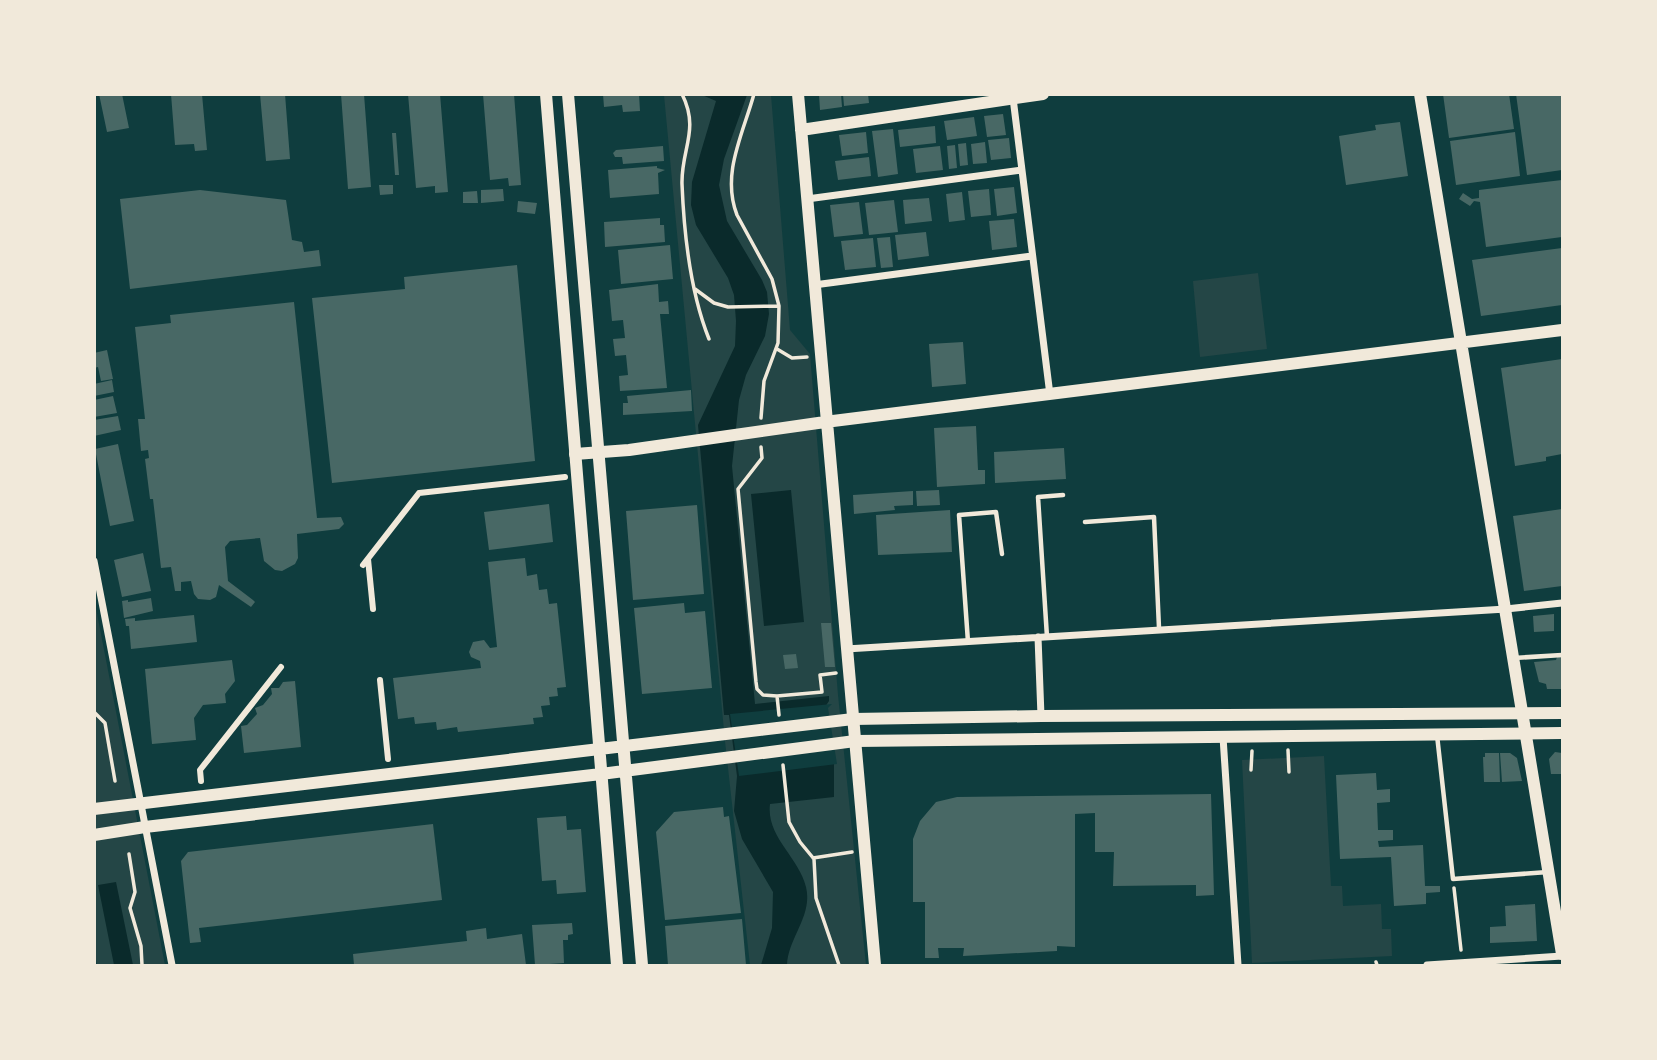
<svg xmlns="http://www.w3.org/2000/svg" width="1657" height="1060" font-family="Inter,sans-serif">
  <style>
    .green { fill: #244646 }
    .water { fill: #0a2a2b }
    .pier { fill: #0f3d3e }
    .building { fill: #486865 }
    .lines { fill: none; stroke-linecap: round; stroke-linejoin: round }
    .path { stroke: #f1e9da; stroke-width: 3.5 }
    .service { stroke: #f1e9da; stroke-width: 4.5 }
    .pedestrian { stroke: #f1e9da; stroke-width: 6 }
    .minor { stroke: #f1e9da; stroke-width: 7 }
    .tertiary { stroke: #f1e9da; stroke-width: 12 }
    .secondary { stroke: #f1e9da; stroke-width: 12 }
  </style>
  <rect width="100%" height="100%" fill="#0f3d3e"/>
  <!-- green -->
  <path class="green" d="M664,95H771L790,330L810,354L838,695L866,965H750L725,741Z
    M1258,273L1267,349L1200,357L1193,281Z
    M94,598L165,965H97L94,950Z
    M1324,756L1331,886H1342L1343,906L1381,904L1382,929H1391L1392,956L1252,963L1242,760Z"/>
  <!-- water -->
  <path class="water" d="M702,95H747L724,159L719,185L727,221L762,280L767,292L769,314L765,336L746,375L739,400L732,466L755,704L829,696V701L825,707L834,762V797L770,804C766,837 799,857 806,887C813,916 788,938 787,965H761L772,928L773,892L742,839L734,811L737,776L729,715H724L698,425L735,346L736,321L734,295L728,278L696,225L691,205L692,182L716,101Z
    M791,490L804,622L764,626L751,494Z
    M116,882L133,965H114L98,885Z"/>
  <!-- pier -->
  <path class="pier" d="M832,704L828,708L837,764L739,776L730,714Z"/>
  <!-- building -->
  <path class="building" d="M99,94H122L129,128L107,132Z
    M171,94H202L207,150L195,151L194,144L175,145Z
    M260,94H285L290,159L266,161Z
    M341,94H364L371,187L348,189Z
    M408,94H440L448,192L435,193V186L416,188Z
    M483,94H514L521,185L509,186L508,178L490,180Z
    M603,94H639L640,111L623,112L622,105L604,107Z
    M819,94H841L842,107L820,110Z
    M843,94H868L869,103L844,106Z
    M1443,94H1509L1514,129L1449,138Z
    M1516,94H1562V170L1527,175Z
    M1003,114L1006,135L987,137L984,116Z
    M974,117L977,136L947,140L944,121Z
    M1400,122L1408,176L1346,185L1339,136L1376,130L1375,125Z
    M935,126L936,143L900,147L898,130Z
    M893,129L898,174L878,177L872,131Z
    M866,132L868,153L842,156L839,135Z
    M1515,132L1520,176L1456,185L1450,141Z
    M392,133H396L399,175H395Z
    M1009,138L1011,158L991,160L988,140Z
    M985,142L987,163L973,164L971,144Z
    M966,143L968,165L960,166L958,144Z
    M955,145L957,168L949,169L947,146Z
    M663,146L664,161L623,164L622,157H615L613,153L616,150Z
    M940,146L943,170L916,173L913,149Z
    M869,157L871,176L838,180L835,161Z
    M657,166V168L665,170L658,173L659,194L610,198L608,170Z
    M1562,180V237L1486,247L1480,202L1474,201L1470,206L1459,199L1463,193L1472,199L1479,198V190Z
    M379,185H393V194L380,195Z
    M1014,187L1017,213L997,216L994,189Z
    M503,189L504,201L481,203V190Z
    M989,189L991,215L971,217L968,191Z
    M200,190L286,200L292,240L302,242L304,252L319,250L321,266L130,289L120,199Z
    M477,191L478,203H463V192Z
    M962,192L965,220L949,222L946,194Z
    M929,198L932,221L905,224L903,200Z
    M894,200L898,232L869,235L865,203Z
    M518,201L537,203L535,214L517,212Z
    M859,202L863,234L834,237L830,205Z
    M660,218V225H664L665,242L605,247L604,222Z
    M1014,219L1017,247L992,250L989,221Z
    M926,232L929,256L898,260L895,235Z
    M890,237L893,267L881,268L877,238Z
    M873,238L876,267L845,270L841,241Z
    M670,245L673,279L621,284L618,250Z
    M1562,248V305L1481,316L1472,260Z
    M517,265L535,461L332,483L312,298L405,289L404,277Z
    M658,284L659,302L668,301L669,314H660L667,388L620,391L619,376L628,375L626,355L615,356L613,339L625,338L623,320L612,321L609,290Z
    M294,302L317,518L341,517L344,524L339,529L297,534L298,558L295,564L282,571L275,570L264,561L260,538L230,541L225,547L228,581L253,600L255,602L251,607L219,585L216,597L210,600L198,599L194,594L191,581L181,582V591H175L171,567L161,568L153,499H150L145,459L149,458L148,450L141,451L138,419H145L135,327L171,323L170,315Z
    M963,342L966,384L932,387L929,344Z
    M107,350L113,379L101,381L98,367L94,368V353Z
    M1562,359V454L1546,457V461L1515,466L1501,368Z
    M112,380L114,392L94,396V384Z
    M691,390L692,411L623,415V403H628L627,396Z
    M113,396L117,413L94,417V400Z
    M118,416L121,430L94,436V420Z
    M976,426L978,470H985V484L937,487L934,428Z
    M118,444L134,521L110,526L95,449Z
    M1064,448L1066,479L995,483L994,452Z
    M939,490L940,505L917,506L916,491Z
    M913,491V505L894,506L895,510L854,514L853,495Z
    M549,504L553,542L489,550L484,512Z
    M697,505L704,594L633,600L626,511Z
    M1562,509V586L1524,591L1513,516Z
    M950,510L952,552L878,555L876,515Z
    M143,553L151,591L122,597L114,560Z
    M525,558L527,576L537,574L539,590L547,589L549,604L557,603L566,687L557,688L558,696L549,697L550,705L541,706L543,717L533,718L534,724L458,732L457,727L437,730L436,722L415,724L414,717L398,719L393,678L481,668L480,661L471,657L469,652L473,642L484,640L490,648L497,647L488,562Z
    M151,598L153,611L124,618L122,601L128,600V602Z
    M684,603L685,613L705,611L712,688L642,694L634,608Z
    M1554,614V631L1534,632L1533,616Z
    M194,615L197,642L131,649L129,626H126L125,619L135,618V621Z
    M821,623H831L835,667H825Z
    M796,654L798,668L785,669L783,655Z
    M1557,657H1562V689H1547L1546,684L1539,682L1534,662L1556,660Z
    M232,660L235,681L225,694L226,703L203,705L194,718L196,740L152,744L145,669Z
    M295,681L301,747L244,753L241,726L247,725L257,714L255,708L263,705L272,694L271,688H279L283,682Z
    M1555,752L1562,753V774H1551L1549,759Z
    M1485,753H1499L1500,782H1484L1483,757H1485Z
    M1500,753H1510L1517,758L1522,781L1502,782Z
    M1376,773L1377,790L1390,789V802L1377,803L1378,830H1393V840L1378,841L1379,847L1423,845L1425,886H1440V892L1426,893V904L1394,906L1391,857L1340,859L1336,775Z
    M1211,794L1214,895L1196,896V885L1113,886L1114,852H1095V813L1075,814V947L1057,946V951L963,956L964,948H938L939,958H925V902H913V839L920,821L936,802L957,797Z
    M723,807L724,817L729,816L741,913L665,920L656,832L674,812Z
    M566,816L567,830L581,829L586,892L557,894L556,880L542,881L537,818Z
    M433,824L442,900L199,928L201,942L190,943L181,861L188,852Z
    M1535,904L1537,941L1490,943V927L1506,926L1505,906Z
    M742,919L746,965H668L665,926Z
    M572,923L573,934L568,935V940H563L564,963L535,965L532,925Z
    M486,928L487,939L522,934L526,965H354L353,954L467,941L466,931Z"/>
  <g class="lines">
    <!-- path -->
    <path class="path" d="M682,94C700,130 681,149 682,184C684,234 691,294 709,339
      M754,94C743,134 721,174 737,215L772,279L779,306L778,343L764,381L761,418
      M695,289L714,303L728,307L779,306
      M777,349L792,358L807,357
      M761,447L762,458L738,489L756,682L757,689L763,695L777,696L779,715
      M777,696L822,692L820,675L836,673
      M94,712L105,723L115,781
      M1288,750L1289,772
      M783,765L789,822L800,842L814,859L816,898L839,965
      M1251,770L1252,751
      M129,854L135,892L130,908L141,946L142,965
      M813,858L852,852
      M1454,888L1461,950
      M1376,962L1377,965"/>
    <!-- service -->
    <path class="service" d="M1085,522L1154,517L1159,628
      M1047,637L1038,497L1063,495
      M968,642L959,515L996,512L1002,554
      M1514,658L1562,655
      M1437,735L1453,879L1548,872"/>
    <!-- pedestrian -->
    <path class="pedestrian" d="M368,559L373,609
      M363,565L419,493L565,477
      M380,680L388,759
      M201,781L200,770L281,667"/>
    <!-- minor -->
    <path class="minor" d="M1013,98L1050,395
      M807,199L1022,170
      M814,285L1032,256
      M94,561L172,965
      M1038,637L1041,716
      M846,649L1506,609L1562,603
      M1223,737L1238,965
      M1427,965L1562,956"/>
    <!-- tertiary -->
    <path class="tertiary" d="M798,94L875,965
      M1420,94L1562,954
      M801,130L1043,94
      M575,454L629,450L825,422L1562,330"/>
    <!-- secondary -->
    <path class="secondary" d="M546,94L617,965
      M568,94L642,965
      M94,809L853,719L1041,716L1562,713
      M94,835L145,827L601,774L855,741L1562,733"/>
  </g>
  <!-- border -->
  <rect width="1657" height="1060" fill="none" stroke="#f1e9da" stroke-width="192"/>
</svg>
